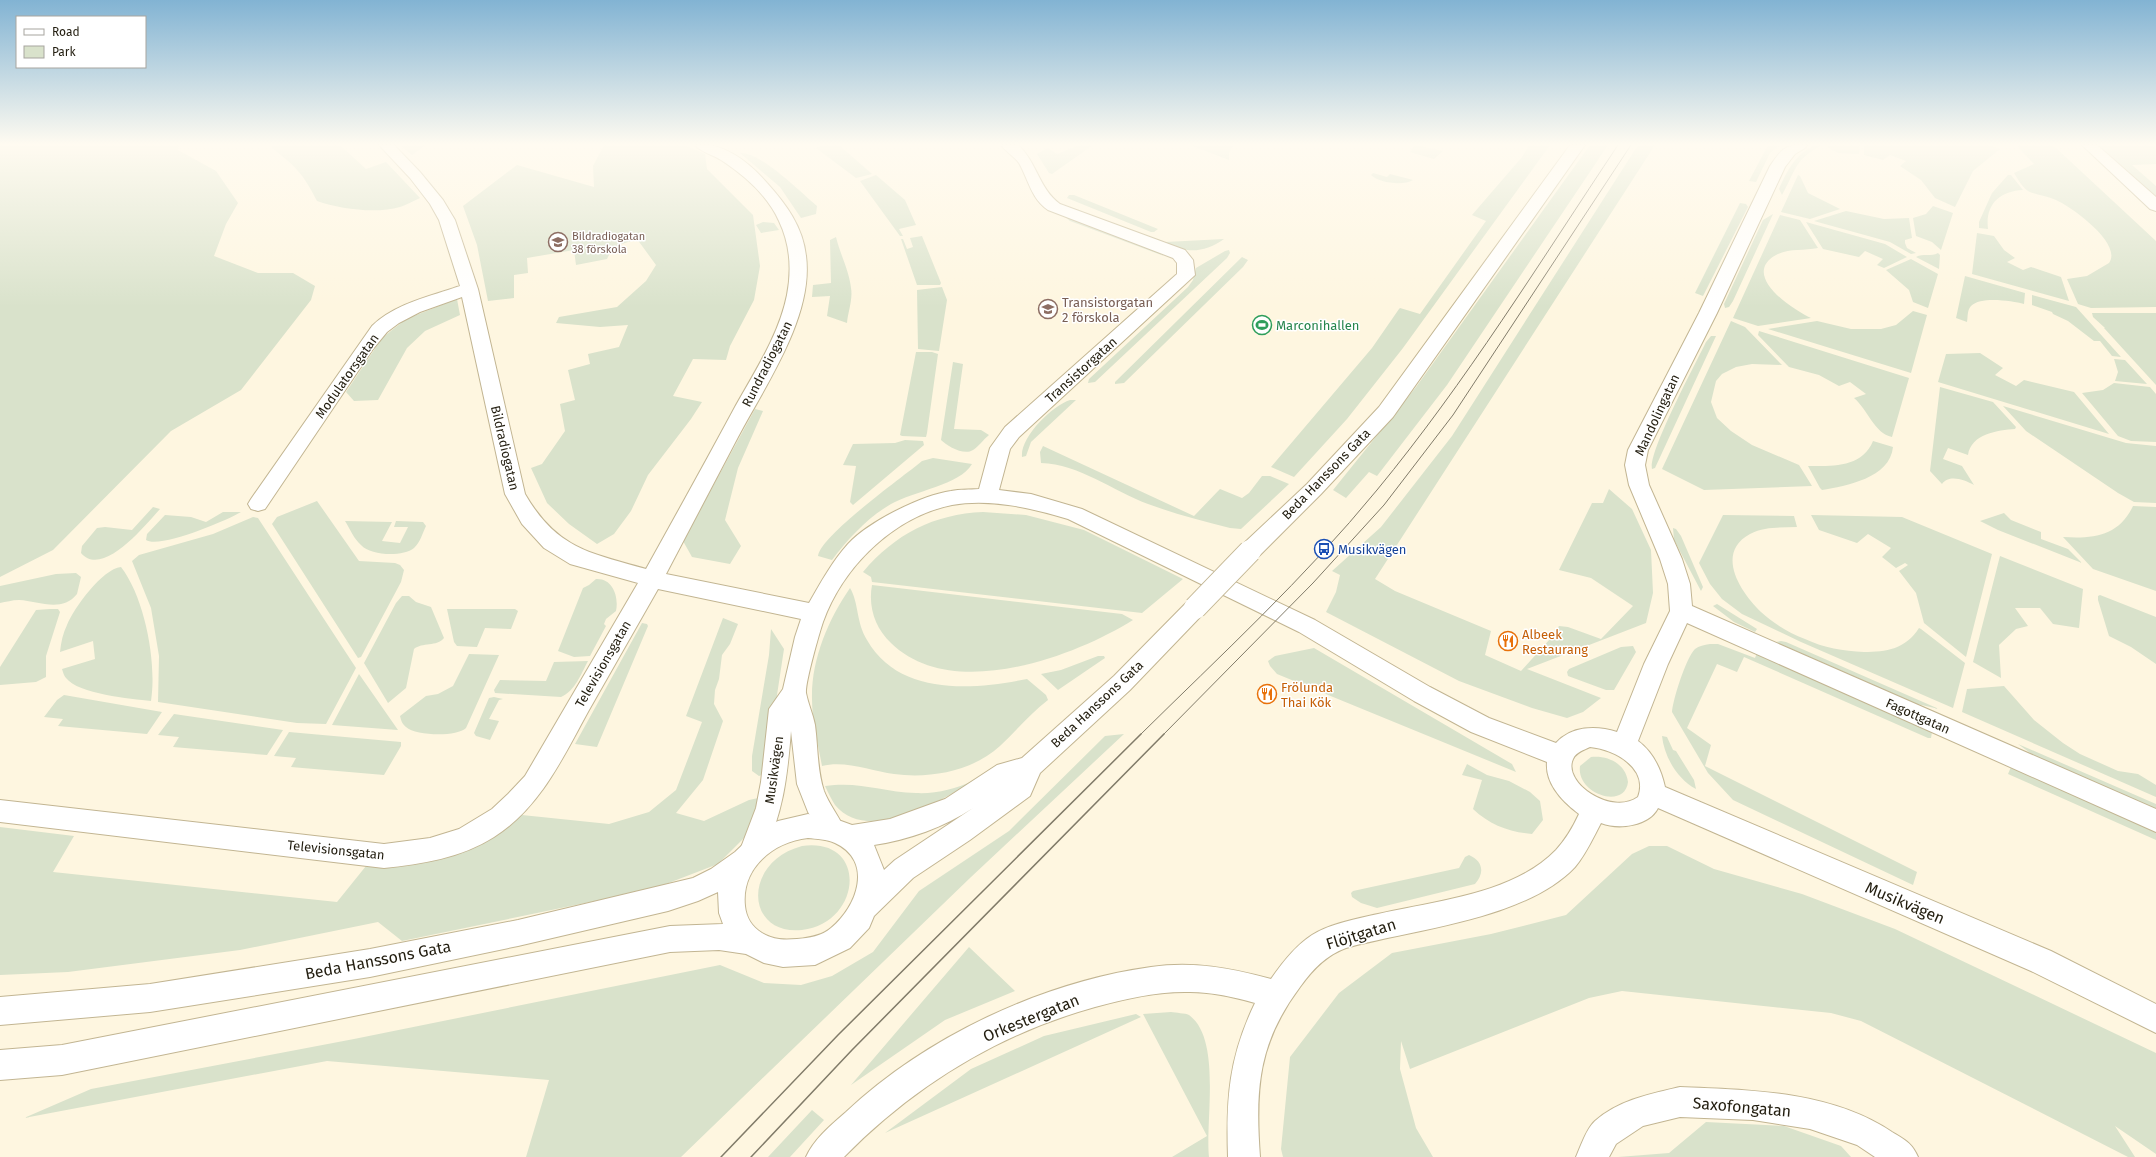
<svg xmlns="http://www.w3.org/2000/svg" width="2156" height="1157" font-family="'Fira Sans',sans-serif">
  <style>
    .green { fill: #d9e2cb }
    .lines { fill: none; stroke-linecap: round; stroke-linejoin: round }
    .street-casing { stroke: #c2b592; stroke-width: 2 }
    .secondary-casing { stroke: #c2b592; stroke-width: 2 }
    .street { fill: #fff; fill-rule: evenodd }
    .secondary { fill: #fff; fill-rule: evenodd }
    .tram-far1 { stroke: #817b69; stroke-width: 1 }
    .tram { stroke: #817b69; stroke-width: 1.5 }
    .secondary-bridge-casing { stroke: #c2b592; stroke-width: 24; stroke-linecap: butt }
    .secondary-bridge { stroke: #fff; stroke-width: 22 }
    .labels { text-anchor: middle; dominant-baseline: central; stroke-width: 3; stroke-linejoin: round; paint-order: stroke }
    .far-education-label { font-size: 11px; fill: #785e54; stroke: #fff; text-anchor: start }
    .education-label { font-size: 13px; fill: #785e54; stroke: #fff; text-anchor: start }
    .leisure-label { font-size: 13px; fill: #27864d; stroke: #fff; text-anchor: start }
    .street-label { font-size: 13px; fill: #221d0f; stroke: #fff }
    .transit-label { font-size: 13px; fill: #164399; stroke: #fff; text-anchor: start }
    .food-label { font-size: 13px; fill: #c56008; stroke: #fff; text-anchor: start }
    .near-street-label { font-size: 16px; fill: #221d0f; stroke: #fff }
  </style>
  <rect width="100%" height="100%" fill="#fef6e0"/>
  <!-- green -->
  <path class="green" d="M0,145H179L178,150L216,171L238,203L226,224L214,256L258,273H293L315,286L311,300L241,390L171,431L53,550L0,577Z
    M275,145H340L366,169L386,162L420,198C413,201 406,205 400,207C376,214 340,209 317,201C303,173 295,166 271,147Z
    M400,145H426L412,155Z
    M604,145H685L705,154L707,169L753,215L760,266L754,300L730,346L726,360L693,359L673,396L702,402L691,419L648,475L631,511L614,534L597,544L569,524L547,503L531,468L542,464L565,431L560,404L575,400L568,370L590,364L588,354L619,347L628,325L600,327L556,323L559,317L617,307L646,281L656,265L637,239L613,247L607,259L576,265L574,250L527,258L528,273L514,275V298L488,301L477,245L463,206L517,165L594,187L593,166Z
    M822,145H839L872,174L856,178L816,148Z
    M1075,145H1093L1052,174L1049,173L1037,154L1048,148L1057,154L1077,146Z
    M1190,145H1233L1229,153V160Z
    M1415,145L1443,151L1434,159L1410,152Z
    M1529,145H1550L1403,348L1347,419L1294,477L1271,467L1372,348L1399,309L1400,308L1420,314L1486,221L1472,215L1522,157Z
    M1590,145H1608L1447,385L1377,476L1369,472L1346,498L1333,490L1416,387Z
    M1638,145H1655L1375,579L1395,591L1491,631L1485,655L1521,671L1550,639L1559,626L1568,627L1601,639L1633,606L1591,578L1559,570L1592,503H1603L1609,489L1632,509L1651,550L1653,593L1646,623L1527,669L1601,698L1583,712L1567,718L1532,708L1459,681L1326,612L1336,592L1340,575L1332,571L1381,527L1452,436Z
    M1768,145H1780L1770,153L1756,182L1749,181Z
    M1815,145H1822C1794,160 1796,170 1782,195L1779,189C1788,169 1795,155 1815,145Z
    M1831,145H1860L1859,154L1838,153L1827,147Z
    M1864,145H1990L2000,149L1973,171L1955,207L1935,198L1921,180L1900,166L1906,161L1890,155L1883,160L1864,155Z
    M2016,145H2050L2056,148L2156,241V307L2091,308L2078,304L2067,279L2087,276L2109,263C2123,244 2072,207 2056,200C2048,196 2038,195 2030,192C2024,190 2017,178 2014,173L2034,164Z
    M2094,145H2152L2156,148V164L2132,165L2156,186V202Z
    M740,153C760,151 801,193 817,206L816,214L801,218L780,187Z
    M1373,173L1387,177L1390,174L1413,180C1403,186 1379,183 1371,175Z
    M876,175L905,200L916,225L899,229L903,236H900L860,181Z
    M1798,175L1800,176L1808,193L1840,209L1810,219L1781,212Z
    M2008,175H2011L2023,190C1999,191 1985,205 1988,229L1979,228V222L1992,193Z
    M1069,195H1074L1158,229L1154,232H1151L1067,198Z
    M1740,203L1746,204L1748,207L1703,296L1695,293Z
    M1933,206L1953,213L1941,250L1932,242L1916,236L1913,218L1926,214Z
    M1846,211L1884,219L1909,218L1912,238L1905,240V243L1907,248L1916,253L1911,254L1890,242L1814,221Z
    M1773,214L1733,301L1729,307L1725,308L1724,304L1763,220Z
    M1780,215L1800,220L1818,248C1804,251 1789,248 1776,255C1740,275 1793,310 1811,318L1758,326L1733,318Z
    M1064,216L1156,251L1164,256L1070,221Z
    M763,222L774,223L779,230L761,233L756,225Z
    M1806,222L1885,244L1907,257L1884,268L1877,265L1883,259L1865,251L1859,257L1823,249Z
    M1977,233L1994,236L2004,250L2015,258L2007,262L2023,270L2031,267L2061,277L2069,301L1972,274Z
    M922,236L941,283L940,285H917L901,239H903L907,249L913,247L910,238Z
    M836,237C840,254 849,270 851,288C853,299 848,312 847,323L827,316L830,296L812,297L813,285L831,283L830,240Z
    M1224,239C1204,253 1186,254 1165,242Z
    M1229,250L1230,253L1227,258L1095,382L1088,383L1089,379L1188,287L1193,280L1196,268L1225,251Z
    M1938,253L1940,255L1939,269L1916,257C1923,253 1931,257 1938,253Z
    M1242,257L1248,260L1243,267L1124,383L1115,384V382Z
    M1911,259L1938,274L1928,308L1913,302L1909,290L1886,270Z
    M1965,276L2025,293L2024,304C2012,301 1981,296 1971,306C1967,310 1968,317 1967,322L1956,318Z
    M942,287L947,300L939,351L918,349L917,290Z
    M2032,295L2076,307L2121,357L2112,356L2100,341H2094L2068,321L2053,314L2052,312L2032,305Z
    M457,299L460,315L425,331L407,348L378,400L354,401L346,392L382,338L406,319Z
    M1913,311L1927,315L1911,373L1768,329L1817,321L1851,329H1881L1896,325Z
    M2092,313H2156V385L2104,328H2105L2093,317Z
    M1731,321L1745,327L1782,365L1752,364L1736,367L1722,374L1716,381L1711,402L1717,418L1731,431L1752,445L1799,465L1812,486L1704,490L1662,469Z
    M1759,331L1909,378L1892,437C1874,433 1868,410 1854,398L1866,394L1850,382L1839,386L1819,375L1789,367L1758,335Z
    M1711,336H1716L1655,468L1652,469C1648,452 1696,363 1706,342Z
    M916,352H932L938,354L927,433L926,437L902,436L900,435Z
    M1980,353L2003,368L1995,375L2016,386L2024,380L2074,392L2109,434L1938,382L1946,354Z
    M2114,359L2125,360L2147,384L2115,381L2118,372Z
    M953,362L963,364L954,429L981,430L989,435C984,439 978,447 973,450C964,456 947,446 941,440Z
    M2114,383L2150,387L2156,394V442L2131,441L2118,436L2082,393L2103,390Z
    M1940,387L1993,402L2016,427L2015,429C1998,430 1971,434 1968,455L1948,448L1943,459L1962,466L1974,485C1965,480 1949,474 1942,484L1930,471Z
    M1070,400H1076L1031,442L1026,456L1022,457C1020,437 1052,406 1070,400Z
    M2003,406L2126,443L2156,446V503L2134,502L2118,493L2026,431Z
    M755,409L763,411L738,468L725,520L741,546L730,564L692,557L683,541Z
    M905,440L923,441L924,445L853,505L850,502L856,466L843,465L853,444L895,443Z
    M1873,441L1893,447C1890,478 1846,486 1822,490L1820,488L1808,466C1832,466 1862,468 1873,441Z
    M1043,446L1194,516L1220,489L1242,498L1249,493L1262,476H1270L1289,484L1241,529L1230,528C1203,521 1175,514 1148,504C1113,491 1079,464 1041,463L1040,452Z
    M933,458L972,464C960,485 914,491 891,504C867,518 849,538 832,560L818,556C821,535 903,477 922,461Z
    M317,501L359,561L395,563L400,565L404,570L401,582L361,657L358,658L272,524L277,517Z
    M2133,506L2156,507V591L2093,569L2063,537C2093,539 2119,536 2133,506Z
    M153,507L160,509C147,523 103,579 81,553L82,546L97,528L105,527L132,530Z
    M223,512H241C226,521 159,549 146,540L147,534L165,515L191,517L206,522Z
    M983,512L1026,515L1084,530L1183,579L1142,613L872,582L871,577L863,572C895,534 934,514 983,512Z
    M2004,513L2011,520L2041,532V539L2068,549L2082,563L1998,530L1980,521Z
    M1723,515L1794,516L1797,527C1781,528 1766,526 1750,534C1715,553 1740,592 1761,612C1773,623 1789,633 1805,639C1824,648 1843,651 1864,652C1886,652 1906,649 1919,628L1921,629L1965,663L1953,708L1801,642L1742,614L1722,599L1710,584L1699,563Z
    M1811,515L1902,517L1992,554L1966,657L1924,623L1916,593L1899,571L1908,565L1905,563L1896,568L1882,557L1891,548L1868,534L1857,543L1819,530Z
    M253,517L258,518L356,668L326,724L297,723L158,702L159,656L151,608L132,561L139,555L213,534Z
    M345,521L392,522L382,541L400,543L408,527H394L396,521L423,522L426,526C423,532 420,543 414,548C403,557 371,556 361,545C354,539 350,529 345,521Z
    M1673,528L1676,529L1681,536L1703,587L1701,591L1674,540Z
    M2000,556L2083,589L2079,628L2053,624L2040,608H2015L2028,626L2016,629L1999,645L2001,678L1973,662Z
    M121,567C145,598 157,663 151,701C131,699 78,694 66,678C64,676 63,672 62,669L95,659L93,641L60,652C61,642 63,633 67,625C74,608 102,569 121,567Z
    M76,573L81,577L77,594C62,613 38,601 19,600C12,600 6,602 0,603V586L56,574Z
    M596,579C613,578 619,597 616,611L606,619L604,624L606,626L590,656L574,657L558,651L583,588L589,585Z
    M872,585L1122,614L1133,620C1072,658 951,702 891,643C875,628 868,607 872,585Z
    M850,588C859,603 856,622 867,640C899,696 972,690 1027,679L1046,695L1048,700C1031,713 1016,731 1000,746C973,771 930,779 894,774C872,771 845,760 822,766C818,744 812,721 812,699C811,660 828,620 850,588Z
    M2100,595L2156,617V664L2131,647L2109,636L2098,600V596Z
    M402,596H409L416,602L431,607L444,638C437,647 422,642 414,649L406,688L388,703L364,663L396,603Z
    M1717,604L1757,629L1755,632L1734,622L1713,606Z
    M50,609H58L60,612L46,656V677L36,682L0,685V667L36,610Z
    M447,609H515L518,611L511,629L485,628L477,647L457,646L454,642Z
    M723,618L738,624L730,644L722,655L719,679L715,690L714,704L723,721L703,780L676,813L704,821L749,800L763,797L745,837L718,864L653,889L402,941L378,922L240,950L68,972L0,975V827L74,836L53,872L337,902L366,866C396,864 429,864 457,854C481,846 502,829 522,815L609,824L649,812L676,790L702,722L686,716Z
    M642,623L647,624L648,626L597,747L575,744Z
    M771,629L784,649L765,774L759,776L752,771V756L769,655Z
    M1781,641L1786,642L1939,709L1917,704L1776,642Z
    M1710,644H1718L1755,658L1757,653L1932,732L1931,738H1928L1744,657L1737,672L1717,664L1687,728L1711,745L1705,766L1917,872L1913,885L1733,800L1708,773L1672,712C1673,699 1686,658 1695,649C1699,646 1704,645 1710,644Z
    M1633,646L1636,652L1614,690H1606L1568,676L1567,672L1569,669L1621,647Z
    M1314,648L1512,764L1516,772L1277,674L1270,666L1268,661L1275,656Z
    M469,654L499,655L466,728C457,737 416,736 406,727C402,724 401,720 400,716L426,696L438,694L453,686Z
    M1098,656H1104L1105,658L1058,690L1041,674L1061,670Z
    M588,661C581,674 575,691 561,697L495,693L494,690L500,680L546,681L554,662Z
    M359,674L398,730L332,725Z
    M2004,686L2034,720L2063,743L2080,754L2118,771L2138,774L2156,785V797L1962,712L1967,689Z
    M64,695L162,712L147,734L58,726L63,719L44,717L57,700Z
    M494,697L503,699L499,700L489,719L499,721L490,740L476,736L474,733L489,698Z
    M174,714L283,730L267,755L173,747L179,737L158,735Z
    M289,732L401,742V746L384,775L291,767L296,758L274,756Z
    M1124,734L970,878L681,1157H526L549,1080L327,1061L24,1118L91,1089L354,1039L720,965L764,983L801,985L832,976L873,952L919,891L1009,831L1105,736Z
    M1662,736L1667,737L1673,750L1676,751L1694,780L1696,789C1677,779 1664,756 1662,736Z
    M2018,744L2156,804V810L2037,758Z
    M1591,757C1608,755 1626,764 1628,782C1625,810 1576,794 1580,766Z
    M1467,764L1487,775L1509,781L1530,792L1540,801L1543,820L1532,834C1509,832 1490,825 1473,809L1482,780L1462,775Z
    M2011,767L2156,832V840L2008,774Z
    M973,781C941,801 868,845 835,805C831,799 828,792 825,786C860,781 882,792 916,793C936,794 955,789 973,781Z
    M802,846C869,837 862,923 802,930C745,936 742,862 802,846Z
    M1649,846H1667L1714,869L1802,894L1895,929L2156,1053V1154L2115,1126L2135,1157H2128L1861,1021L1831,1013L1622,991L1589,998L1410,1069L1401,1041L1400,1069L1416,1128L1433,1157H1283L1281,1149L1290,1057L1339,993L1392,953L1491,934L1566,915L1632,854Z
    M1469,855C1483,861 1485,873 1475,884L1377,908L1361,903L1352,897L1351,893L1353,891L1459,868L1465,857Z
    M969,947L1015,991L945,1020L851,1085Z
    M1171,1012C1176,1013 1185,1013 1189,1015C1222,1039 1205,1121 1209,1157H1172L1207,1136L1143,1014Z
    M1136,1014L1141,1017L885,1133L971,1069L1044,1036Z
    M812,1110L824,1120L790,1157H768Z
    M1706,1122L1784,1126L1841,1146L1851,1157H1618L1669,1153Z"/>
  <g class="lines">
    <!-- street casing -->
    <g class="street-casing">
      <path id="street" d="M379,145H394L420,172L443,200L455,220L478,289L525,494C557,549 590,553 646,569C676,515 706,461 735,407C755,371 779,335 787,295C792,269 790,244 779,221C768,196 744,175 721,160C714,155 700,152 695,145C723,141 750,163 767,183C786,204 803,227 806,256C814,316 765,386 738,437C714,483 690,528 666,574L809,603C821,582 832,562 848,544C868,522 922,495 951,491C960,489 969,490 979,489L990,448L1005,427L1177,274V263L1173,258L1048,210C1031,198 1029,181 1019,163C1014,156 1006,152 1001,145H1018C1037,162 1039,189 1060,204L1185,250L1193,260L1195,275L1019,437L1010,449L999,490L1031,494L1082,509L1315,620L1430,687L1489,718L1556,743C1571,726 1596,725 1617,732L1644,664L1670,611L1668,584L1660,559L1629,485L1625,465L1628,450L1699,313L1770,166C1783,147 1785,145 1807,145L1805,148L1795,154L1785,167L1717,313L1648,450L1645,465L1649,485L1682,559L1690,584L1692,606L2156,809V832L1687,623L1668,664L1638,741C1653,752 1661,769 1665,787L2051,951L2156,1004V1033L2031,971L1658,808C1649,826 1619,830 1601,823C1593,838 1586,854 1575,867C1525,920 1413,929 1346,948C1326,955 1312,970 1300,987C1258,1043 1255,1089 1260,1157H1228C1226,1098 1229,1057 1255,1003C1234,997 1212,992 1190,992C1158,991 1125,999 1095,1007C998,1034 914,1086 844,1157H806C814,1139 831,1125 846,1112C926,1037 1042,982 1151,967C1193,961 1231,968 1271,979C1282,963 1295,946 1312,935C1332,923 1356,919 1378,914C1435,901 1514,894 1556,850C1566,839 1573,827 1579,814C1563,802 1545,784 1547,762L1471,732L1414,701L1299,632L1068,519C1031,508 990,498 952,505C893,517 843,567 823,622C819,634 805,683 806,693C808,704 813,714 815,725C818,747 817,770 824,791C829,804 838,815 844,828L840,836L831,840L822,836L808,812L797,784L791,731C787,780 783,813 762,858L753,862L744,858L740,850L756,808L761,782L769,709L783,689L795,637L801,619L658,589C635,629 612,670 589,710C563,757 541,807 494,837C461,858 422,864 384,868L0,822V800L384,844L430,838L459,829L492,809L508,794L525,776L638,583L570,564L544,548L522,524L505,494L462,297L420,312L399,323L387,332L373,349L265,509L258,511L251,509L248,504L251,499L372,326C394,304 431,296 460,286L439,220L430,204L410,178ZM1590,747C1614,749 1649,768 1638,797C1612,816 1562,783 1573,759C1576,752 1584,750 1590,747Z
        M2082,145H2097L2156,197V211L2150,209Z
        M1680,1087C1751,1090 1831,1091 1892,1132C1905,1140 1912,1143 1918,1157H1875L1857,1145L1810,1129L1753,1120L1680,1117L1643,1126L1616,1144L1609,1157H1576C1581,1146 1586,1129 1595,1121C1619,1100 1650,1094 1680,1087Z"/>
    </g>
    <!-- secondary casing -->
    <g class="secondary-casing">
      <path id="secondary" d="M1570,145H1585L1393,417L1321,494L1258,557L1250,559L1242,557L1239,551L1242,545L1307,484L1379,407Z
        M1195,599L1203,602L1206,608L1203,614L1130,690L1040,773L1030,796L970,840L913,878L874,916L869,928L850,948L815,965L783,967L764,963L746,954L719,950L670,952L62,1075L0,1080V1050L62,1045L670,926L723,924L719,913L718,892L698,901L668,911L518,946L370,977L150,1012L0,1025V997L150,984L370,949L518,920L693,878L711,869L735,852L756,832L778,821L808,814L841,821L852,825L890,819L945,799L997,765L1022,758L1114,676L1187,602ZM973,808L895,860L884,870L874,845C908,840 945,827 973,808ZM808,838C816,839 827,839 835,843C874,861 857,907 831,928C822,936 809,938 797,939C784,940 774,940 762,933C752,927 746,917 745,906C741,868 773,842 808,838Z"/>
    </g>
    <!-- street -->
    <use href="#street" class="street"/>
    <!-- secondary -->
    <use href="#secondary" class="secondary"/>
    <!-- tram-far1 -->
    <path class="tram-far1" d="M1140,735C1220,656 1305,578 1377,490C1466,382 1540,262 1618,145
      M1163,735L1313,583L1384,505L1453,415L1631,145"/>
    <!-- tram -->
    <path class="tram" d="M721,1157L838,1035L1141,734
      M751,1157L852,1050L1164,734"/>
    <!-- secondary-bridge casing -->
    <g class="secondary-bridge-casing">
      <path id="secondary-bridge" d="M1195,608L1250,551"/>
    </g>
    <!-- secondary-bridge -->
    <use href="#secondary-bridge" class="secondary-bridge"/>
  </g>
  <!-- sky -->
  <linearGradient id="sky" x2="0" y2="1"><stop stop-color="#82b3d3"/><stop offset="0.47" stop-color="#fffbf1"/><stop offset="1" stop-color="#fffbf1" stop-opacity="0"/></linearGradient>
  <rect width="2156" height="307" fill="url(#sky)"/>
  <!-- icons -->
  <defs>
    <g id="school-ring" transform="scale(1)"><circle r="9.5" fill="#fff" stroke="#8d6e63" stroke-width="1.5"/><path d="M0-5L7-2L0 1L-7-2ZM-4 1L0 2.5L4 1V4Q0 6-4 4Z" fill="#8d6e63"/></g>
    <g id="stadium-ring" transform="scale(1)"><circle r="9.5" fill="#fff" stroke="#2e9e5b" stroke-width="1.5"/><path d="M0-5a6.5 5 0 1 0 0 10a6.5 5 0 1 0 0-10ZM-3.5-1.8h7v3.6h-7Z" fill="#2e9e5b"/></g>
    <g id="bus-ring" transform="scale(1)"><circle r="9.5" fill="#fff" stroke="#1a4fb4" stroke-width="1.5"/><path d="M-5-6H5V4H4V6H2V4H-2V6H-4V4H-5ZM-3.5-4V0h7V-4ZM-3.5 1.2v1.5H-2V1.2ZM2 1.2v1.5H3.5V1.2Z" fill="#1a4fb4"/></g>
    <g id="restaurant-ring" transform="scale(1)"><circle r="9.5" fill="#fff" stroke="#e8710a" stroke-width="1.5"/><path d="M-5-6h1v4h1v-4h1v4h1v-4h1v5L-1.5 .5V6h-2V.5L-5-1ZM5-6V6H3V1.5H1.5Q1.5-4 5-6Z" fill="#e8710a"/></g>
  </defs>
  <g fill-rule="evenodd">
    <use href="#school-ring" x="558" y="242"/>
    <use href="#school-ring" x="1048" y="309"/>
    <use href="#stadium-ring" x="1262" y="325"/>
    <use href="#bus-ring" x="1324" y="549"/>
    <use href="#restaurant-ring" x="1508" y="641"/>
    <use href="#restaurant-ring" x="1267" y="694"/>
  </g>
  <g class="labels">
    <!-- far-education labels -->
    <g class="far-education-label">
      <text x="572" y="236">Bildradiogatan<tspan x="572" dy="13">38 förskola</tspan></text>
    </g>
    <!-- education labels -->
    <g class="education-label">
      <text x="1062" y="302">Transistorgatan<tspan x="1062" dy="15">2 förskola</tspan></text>
    </g>
    <!-- leisure labels -->
    <g class="leisure-label">
      <text x="1276" y="325">Marconihallen</text>
    </g>
    <!-- street labels -->
    <g class="street-label">
      <text transform="translate(767 364) rotate(-63)">Rundradiogatan</text>
      <text transform="translate(1081 370) rotate(-42)">Transistorgatan</text>
      <text transform="translate(347 376) rotate(-55)">Modulatorsgatan</text>
      <text transform="translate(1657 415) rotate(-65)">Mandolingatan</text>
      <text transform="translate(505 448) rotate(77)">Bildradiogatan</text>
      <text transform="translate(1326 474) rotate(-46)">Beda Hanssons Gata</text>
      <text transform="translate(603 664) rotate(-60)">Televisionsgatan</text>
      <text transform="translate(1097 704) rotate(-43)">Beda Hanssons Gata</text>
      <text transform="translate(1918 716) rotate(24)">Fagottgatan</text>
      <text transform="translate(774 770) rotate(-82)">Musikvägen</text>
      <text transform="translate(336 850) rotate(6)">Televisionsgatan</text>
    </g>
    <!-- transit labels -->
    <g class="transit-label">
      <text x="1338" y="549">Musikvägen</text>
    </g>
    <!-- food labels -->
    <g class="food-label">
      <text x="1522" y="634">Albeek<tspan x="1522" dy="15">Restaurang</tspan></text>
      <text x="1281" y="687">Frölunda<tspan x="1281" dy="15">Thai Kök</tspan></text>
    </g>
    <!-- near-street labels -->
    <g class="near-street-label">
      <text transform="translate(1905 903) rotate(23)">Musikvägen</text>
      <text transform="translate(1361 934) rotate(-17)">Flöjtgatan</text>
      <text transform="translate(378 960) rotate(-11)">Beda Hanssons Gata</text>
      <text transform="translate(1031 1018) rotate(-22)">Orkestergatan</text>
      <text transform="translate(1742 1107) rotate(5)">Saxofongatan</text>
    </g>
  </g>
  <!-- legend -->
  <rect x="16" y="16" width="130" height="52" fill="#ffffff" stroke="#a7a59f"/>
  <rect x="24" y="29" width="20" height="6" fill="#ffffff" stroke="#a7a59f"/>
  <text x="52" y="36" font-size="12" fill="#221d0f">Road</text>
  <rect x="24" y="46" width="20" height="12" fill="#d9e2cb" stroke="#a7a59f"/>
  <text x="52" y="56" font-size="12" fill="#221d0f">Park</text>
</svg>
